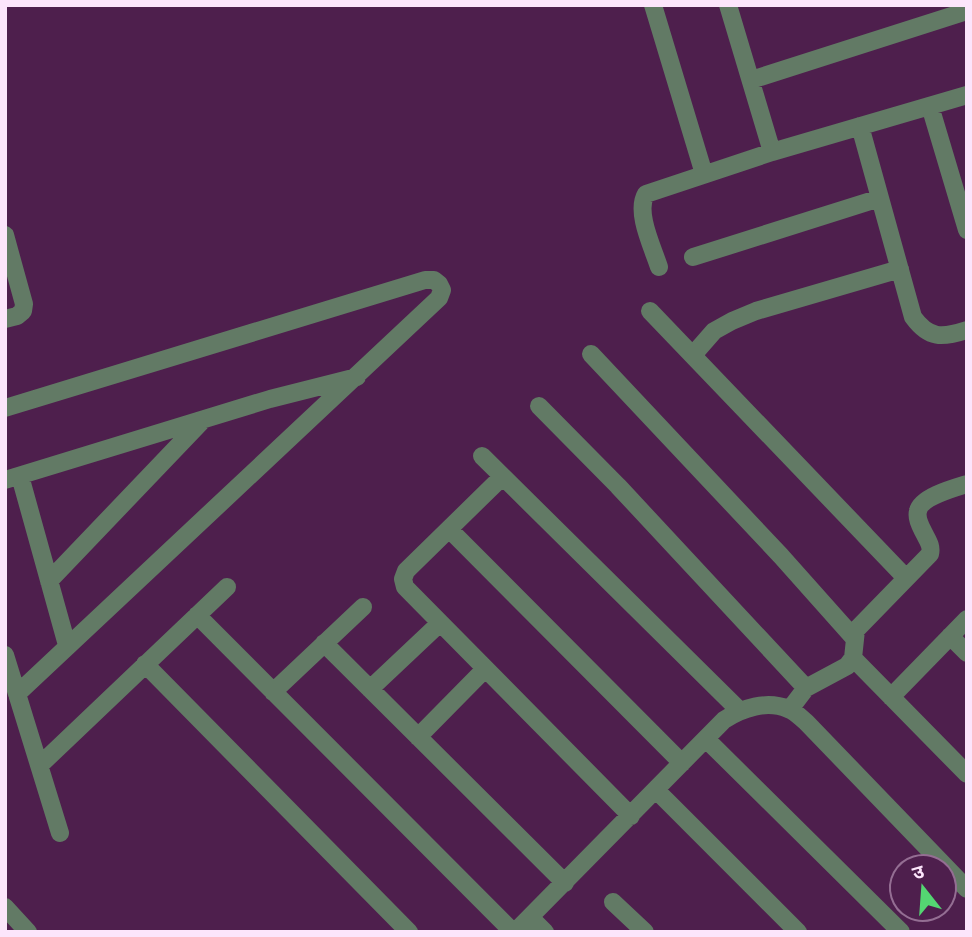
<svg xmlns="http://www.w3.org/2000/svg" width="972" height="937" font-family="'Titillium Web','Noto Sans Devanagari',sans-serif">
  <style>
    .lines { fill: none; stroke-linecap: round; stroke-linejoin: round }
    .minor { stroke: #627a65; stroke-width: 18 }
  </style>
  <rect width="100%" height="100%" fill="#4e1f4d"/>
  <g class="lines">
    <!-- minor -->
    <path class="minor" d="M653,5L704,174
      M728,5L772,152
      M751,80L967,11
      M930,106L967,230
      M860,126L913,317C929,339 942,338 967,330
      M5,235L24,304L23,311L17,316L5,319
      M693,257L880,198
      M659,267C653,248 635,212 646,194L772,152L967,95
      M650,311L906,578
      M591,354L781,556L854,638
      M693,355L714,331L732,321L756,311L900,269
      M539,406L618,486L806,688
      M5,408L425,280H434L439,284L442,290L439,298L17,694
      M482,456L739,710
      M20,476L67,645
      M502,477L406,571L403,579L405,587L631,816
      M5,480L270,399L357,377
      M449,529L682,763
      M49,581L201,422
      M197,615L513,932
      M950,636L967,653
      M324,643L565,883
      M5,655L60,833
      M853,658L967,774
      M145,664L409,932
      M370,689L440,623
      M273,692L363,607
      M891,697L967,619
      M790,709L806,688L847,666L853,658L856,630L930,554C932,546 928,541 924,533C921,527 916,519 918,511C921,497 954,488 967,484
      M418,737L485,669
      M706,739L901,932
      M40,765L227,587
      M656,790L798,932
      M613,902L645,932
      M5,907L28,932
      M530,917L545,932
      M515,932L724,720C742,708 767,700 788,709C795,711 801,718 806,722L967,889"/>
  </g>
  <!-- border -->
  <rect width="972" height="937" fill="none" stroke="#fce5fb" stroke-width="14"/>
  <!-- north arrow -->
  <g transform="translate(923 888) rotate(343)"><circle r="33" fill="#4e1f4d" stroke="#946e93" stroke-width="2"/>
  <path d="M0-5L12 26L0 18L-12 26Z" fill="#54d672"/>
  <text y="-10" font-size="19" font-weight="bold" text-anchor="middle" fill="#fce5fb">उ</text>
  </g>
</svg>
